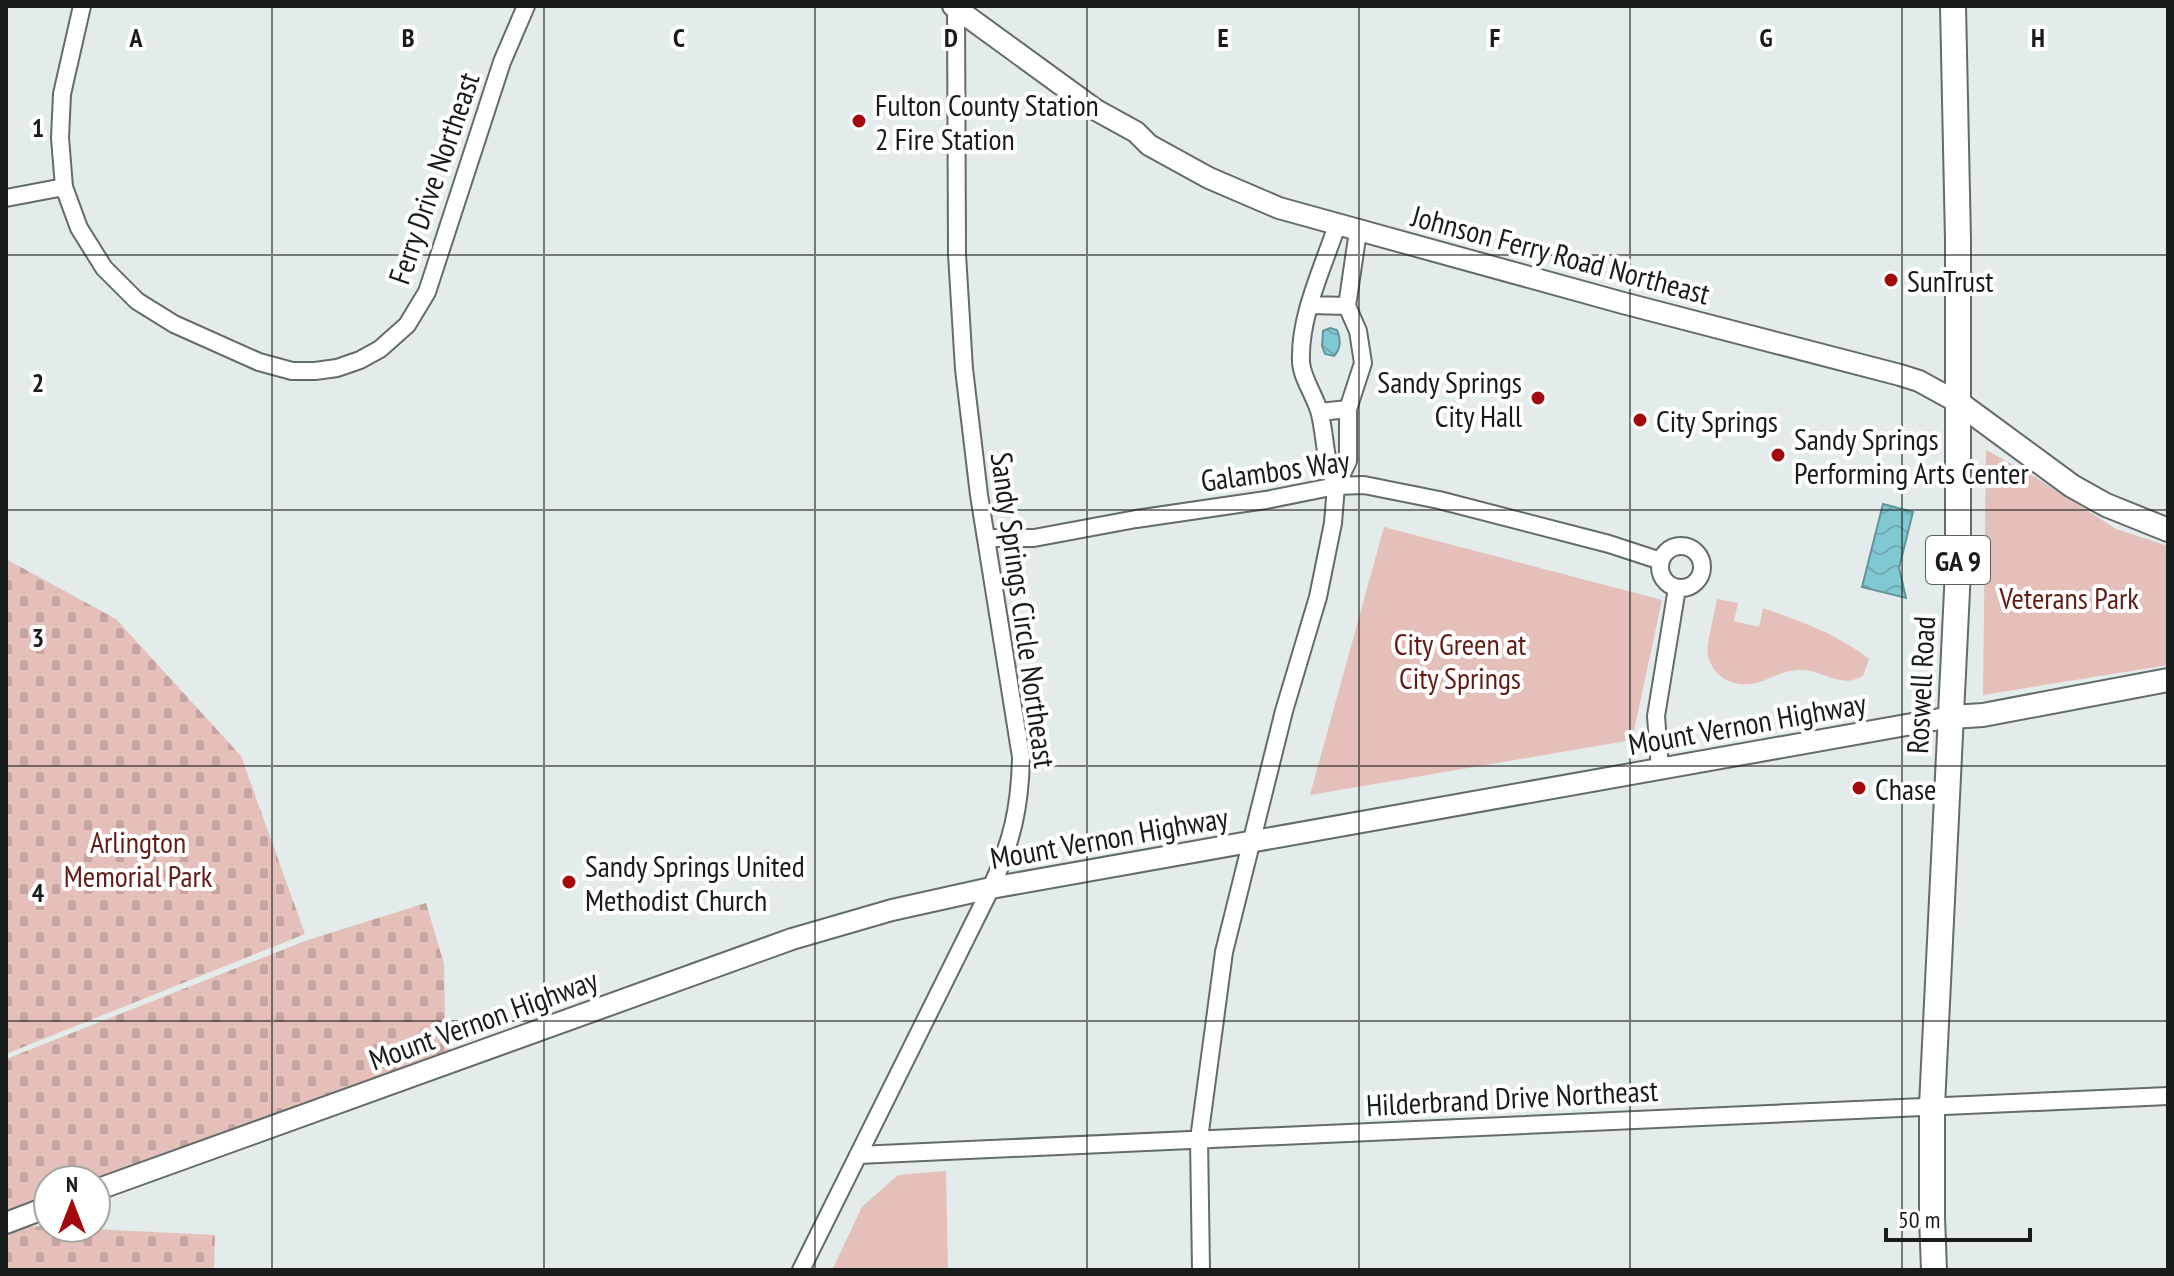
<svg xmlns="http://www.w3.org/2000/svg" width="2174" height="1276" font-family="'PT Sans Narrow',sans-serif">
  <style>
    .green { fill: #e5bfb9 }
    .cemetery { fill: url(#cemetery-stones) }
    .water { fill: url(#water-waves); stroke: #62959b; stroke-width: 2 }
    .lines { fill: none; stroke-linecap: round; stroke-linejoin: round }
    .minor-casing { stroke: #646b6b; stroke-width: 20 }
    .tertiary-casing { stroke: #646b6b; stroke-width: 24 }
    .secondary-casing { stroke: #646b6b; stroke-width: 26 }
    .primary-casing { stroke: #646b6b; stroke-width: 28 }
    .minor { stroke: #fff; stroke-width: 16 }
    .tertiary { stroke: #fff; stroke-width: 20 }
    .secondary { stroke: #fff; stroke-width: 22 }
    .primary { stroke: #fff; stroke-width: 24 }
    .grid { fill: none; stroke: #191c1c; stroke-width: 2; stroke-opacity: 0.55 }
    .poi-dot { fill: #a30a0d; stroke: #fff; stroke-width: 3 }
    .labels { text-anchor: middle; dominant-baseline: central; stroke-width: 8; stroke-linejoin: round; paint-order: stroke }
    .shield { fill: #fff; stroke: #5e6060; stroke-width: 2 }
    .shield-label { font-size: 28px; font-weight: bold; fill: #191c1c }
    .poi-label { font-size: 30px; fill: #191c1c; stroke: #fff; text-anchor: start }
    .street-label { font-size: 30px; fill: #191c1c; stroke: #fff }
    .park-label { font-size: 30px; fill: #631d17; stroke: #fff }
    .grid-label { font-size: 26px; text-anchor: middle; font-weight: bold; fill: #191c1c; stroke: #fff; stroke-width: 8; stroke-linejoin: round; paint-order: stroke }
  </style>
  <defs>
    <pattern id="cemetery-stones" width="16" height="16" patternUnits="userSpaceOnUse" patternTransform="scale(2)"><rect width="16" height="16" fill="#e5bfb9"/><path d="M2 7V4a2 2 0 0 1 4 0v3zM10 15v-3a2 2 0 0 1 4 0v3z" fill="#c4a49e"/></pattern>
    <pattern id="water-waves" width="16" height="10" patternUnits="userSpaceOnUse" patternTransform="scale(2)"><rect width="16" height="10" fill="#81c9d2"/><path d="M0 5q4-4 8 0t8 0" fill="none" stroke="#6facb4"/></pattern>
  </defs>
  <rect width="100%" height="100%" fill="#e3ebeb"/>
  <!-- green -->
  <path class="green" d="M1986,450L2035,477L2116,529L2168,546V665L1983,695Z
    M1384,527L1662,600L1632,740L1310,795Z
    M1717,599L1738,603L1734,621L1759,627L1763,608C1803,622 1835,633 1869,659L1863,676C1838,690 1823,668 1797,670C1780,671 1770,680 1756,683C1734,688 1713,678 1708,655C1706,644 1715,612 1717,599Z
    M946,1171L948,1270H832L862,1207L898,1175Z"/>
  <!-- cemetery -->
  <path class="cemetery" d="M6,559L116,619L241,756L305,934L6,1054Z
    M426,903L444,964L445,1021L452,1054L94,1180H48V1197L6,1212V1059L305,941Z
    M29,1226L215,1235L214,1270H6V1235Z"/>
  <!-- water -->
  <path class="water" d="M1330,328L1337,330C1341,339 1341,349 1334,356L1325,354L1322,346L1323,331Z
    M1883,504L1913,512L1899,568L1906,598L1862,587Z"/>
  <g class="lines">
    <!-- minor casing -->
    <g class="minor-casing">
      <path id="minor" d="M82,6L62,94L60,138L64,187L79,228L104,268L137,301L174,324L259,362L292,371H315L337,368L360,360L380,349L407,325L427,292L502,62L526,6
        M6,198L64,187
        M1310,305L1347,306
        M1320,412L1348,409L1363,363L1358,331L1347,306L1358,231
        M1336,486C1324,460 1326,440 1320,414C1316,397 1302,379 1301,362C1299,316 1323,268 1337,225
        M986,538H1034L1136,519L1266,500L1336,486L1364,485L1439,500L1609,544L1661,561
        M1660 567a21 21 0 1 1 42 0a21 21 0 1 1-42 0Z
        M1660,769L1656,716L1677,588
        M858,1155L2168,1096
        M801,1270L991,888C1012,841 1020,808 1021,757L979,495L964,369L957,254L956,6
        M1201,1270L1199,1139L1224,952L1284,711L1318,597L1333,523L1336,486L1348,461V409"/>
    </g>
    <!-- tertiary casing -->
    <g class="tertiary-casing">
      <path id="tertiary" d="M953,6L1096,110L1136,132L1149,145L1209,178L1279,208L1623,303L1900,375L1919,381L1959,403
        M96,1190L792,939L892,910L991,888L1951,717
        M6,1223L48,1207"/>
    </g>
    <!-- secondary casing -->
    <g class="secondary-casing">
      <path id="secondary" d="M1959,403L2072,486L2106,505L2168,530
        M1951,717L1983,715L2168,680"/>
    </g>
    <!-- primary casing -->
    <g class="primary-casing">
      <path id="primary" d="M1934,1270L1932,1217V1106L1958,570V240L1953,6"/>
    </g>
    <!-- minor -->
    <use href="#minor" class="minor"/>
    <!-- tertiary -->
    <use href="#tertiary" class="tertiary"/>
    <!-- secondary -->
    <use href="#secondary" class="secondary"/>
    <!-- primary -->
    <use href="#primary" class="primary"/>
  </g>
  <!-- grid -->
  <path class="grid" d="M272,6V1270M544,6V1270M815,6V1270M1087,6V1270M1359,6V1270M1630,6V1270M1902,6V1270M6,255H2168M6,510H2168M6,766H2168M6,1021H2168"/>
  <!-- markers -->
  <g class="poi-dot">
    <circle cx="859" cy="121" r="8"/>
    <circle cx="1891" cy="280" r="8"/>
    <circle cx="1538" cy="398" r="8"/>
    <circle cx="1640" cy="420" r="8"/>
    <circle cx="1778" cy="455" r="8"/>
    <circle cx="1859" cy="788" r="8"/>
    <circle cx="569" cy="882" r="8"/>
  </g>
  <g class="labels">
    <!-- shield labels -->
    <rect class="shield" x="1926" y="536" width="64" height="48" rx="6"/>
    <g class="shield-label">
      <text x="1958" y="560">GA 9</text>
    </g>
    <!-- poi labels -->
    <g class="poi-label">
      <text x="875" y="104">Fulton County Station<tspan x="875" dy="34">2 Fire Station</tspan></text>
      <text x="1907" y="280">SunTrust</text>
      <text x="1522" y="381" text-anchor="end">Sandy Springs<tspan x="1522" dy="34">City Hall</tspan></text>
      <text x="1656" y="420">City Springs</text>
      <text x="1794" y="438">Sandy Springs<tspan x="1794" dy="34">Performing Arts Center</tspan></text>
      <text x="1875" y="788">Chase</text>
      <text x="585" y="865">Sandy Springs United<tspan x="585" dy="34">Methodist Church</tspan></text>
    </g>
    <!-- street labels -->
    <g class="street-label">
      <text transform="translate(433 178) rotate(-71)">Ferry Drive Northeast</text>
      <text transform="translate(1561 254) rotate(15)">Johnson Ferry Road Northeast</text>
      <text transform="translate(1275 470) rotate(-8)">Galambos Way</text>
      <text transform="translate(1024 610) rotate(82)">Sandy Springs Circle Northeast</text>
      <text transform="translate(1920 685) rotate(-87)">Roswell Road</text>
      <text transform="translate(1747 723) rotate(-10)">Mount Vernon Highway</text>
      <text transform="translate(1109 837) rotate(-10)">Mount Vernon Highway</text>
      <text transform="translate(483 1019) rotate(-20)">Mount Vernon Highway</text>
      <text transform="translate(1512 1097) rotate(-3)">Hilderbrand Drive Northeast</text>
    </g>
    <!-- park labels -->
    <g class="park-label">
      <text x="2069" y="597">Veterans Park</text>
      <text x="1460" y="643">City Green at<tspan x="1460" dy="34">City Springs</tspan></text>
      <text x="138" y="841">Arlington<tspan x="138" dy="34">Memorial Park</tspan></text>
    </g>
  </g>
  <g class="grid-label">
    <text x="136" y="47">A</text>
    <text x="408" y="47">B</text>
    <text x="679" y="47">C</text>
    <text x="951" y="47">D</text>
    <text x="1223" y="47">E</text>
    <text x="1495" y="47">F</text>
    <text x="1766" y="47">G</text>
    <text x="2038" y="47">H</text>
    <text x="38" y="137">1</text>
    <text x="38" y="392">2</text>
    <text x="38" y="647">3</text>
    <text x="38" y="902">4</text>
  </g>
  <!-- border -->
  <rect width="2174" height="1276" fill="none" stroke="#191c1c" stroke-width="16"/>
  <!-- north arrow -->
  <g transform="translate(72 1204)"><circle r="38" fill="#ffffff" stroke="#a3a4a4" stroke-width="2"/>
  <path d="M0-6L14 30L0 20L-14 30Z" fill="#a30a0d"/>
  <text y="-12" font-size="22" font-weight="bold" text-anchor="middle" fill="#191c1c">N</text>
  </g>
  <!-- scale -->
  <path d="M1886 1228v12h144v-12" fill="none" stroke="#191c1c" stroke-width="4"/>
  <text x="1898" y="1228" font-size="24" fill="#191c1c" stroke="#ffffff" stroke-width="6" paint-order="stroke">50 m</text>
</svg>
